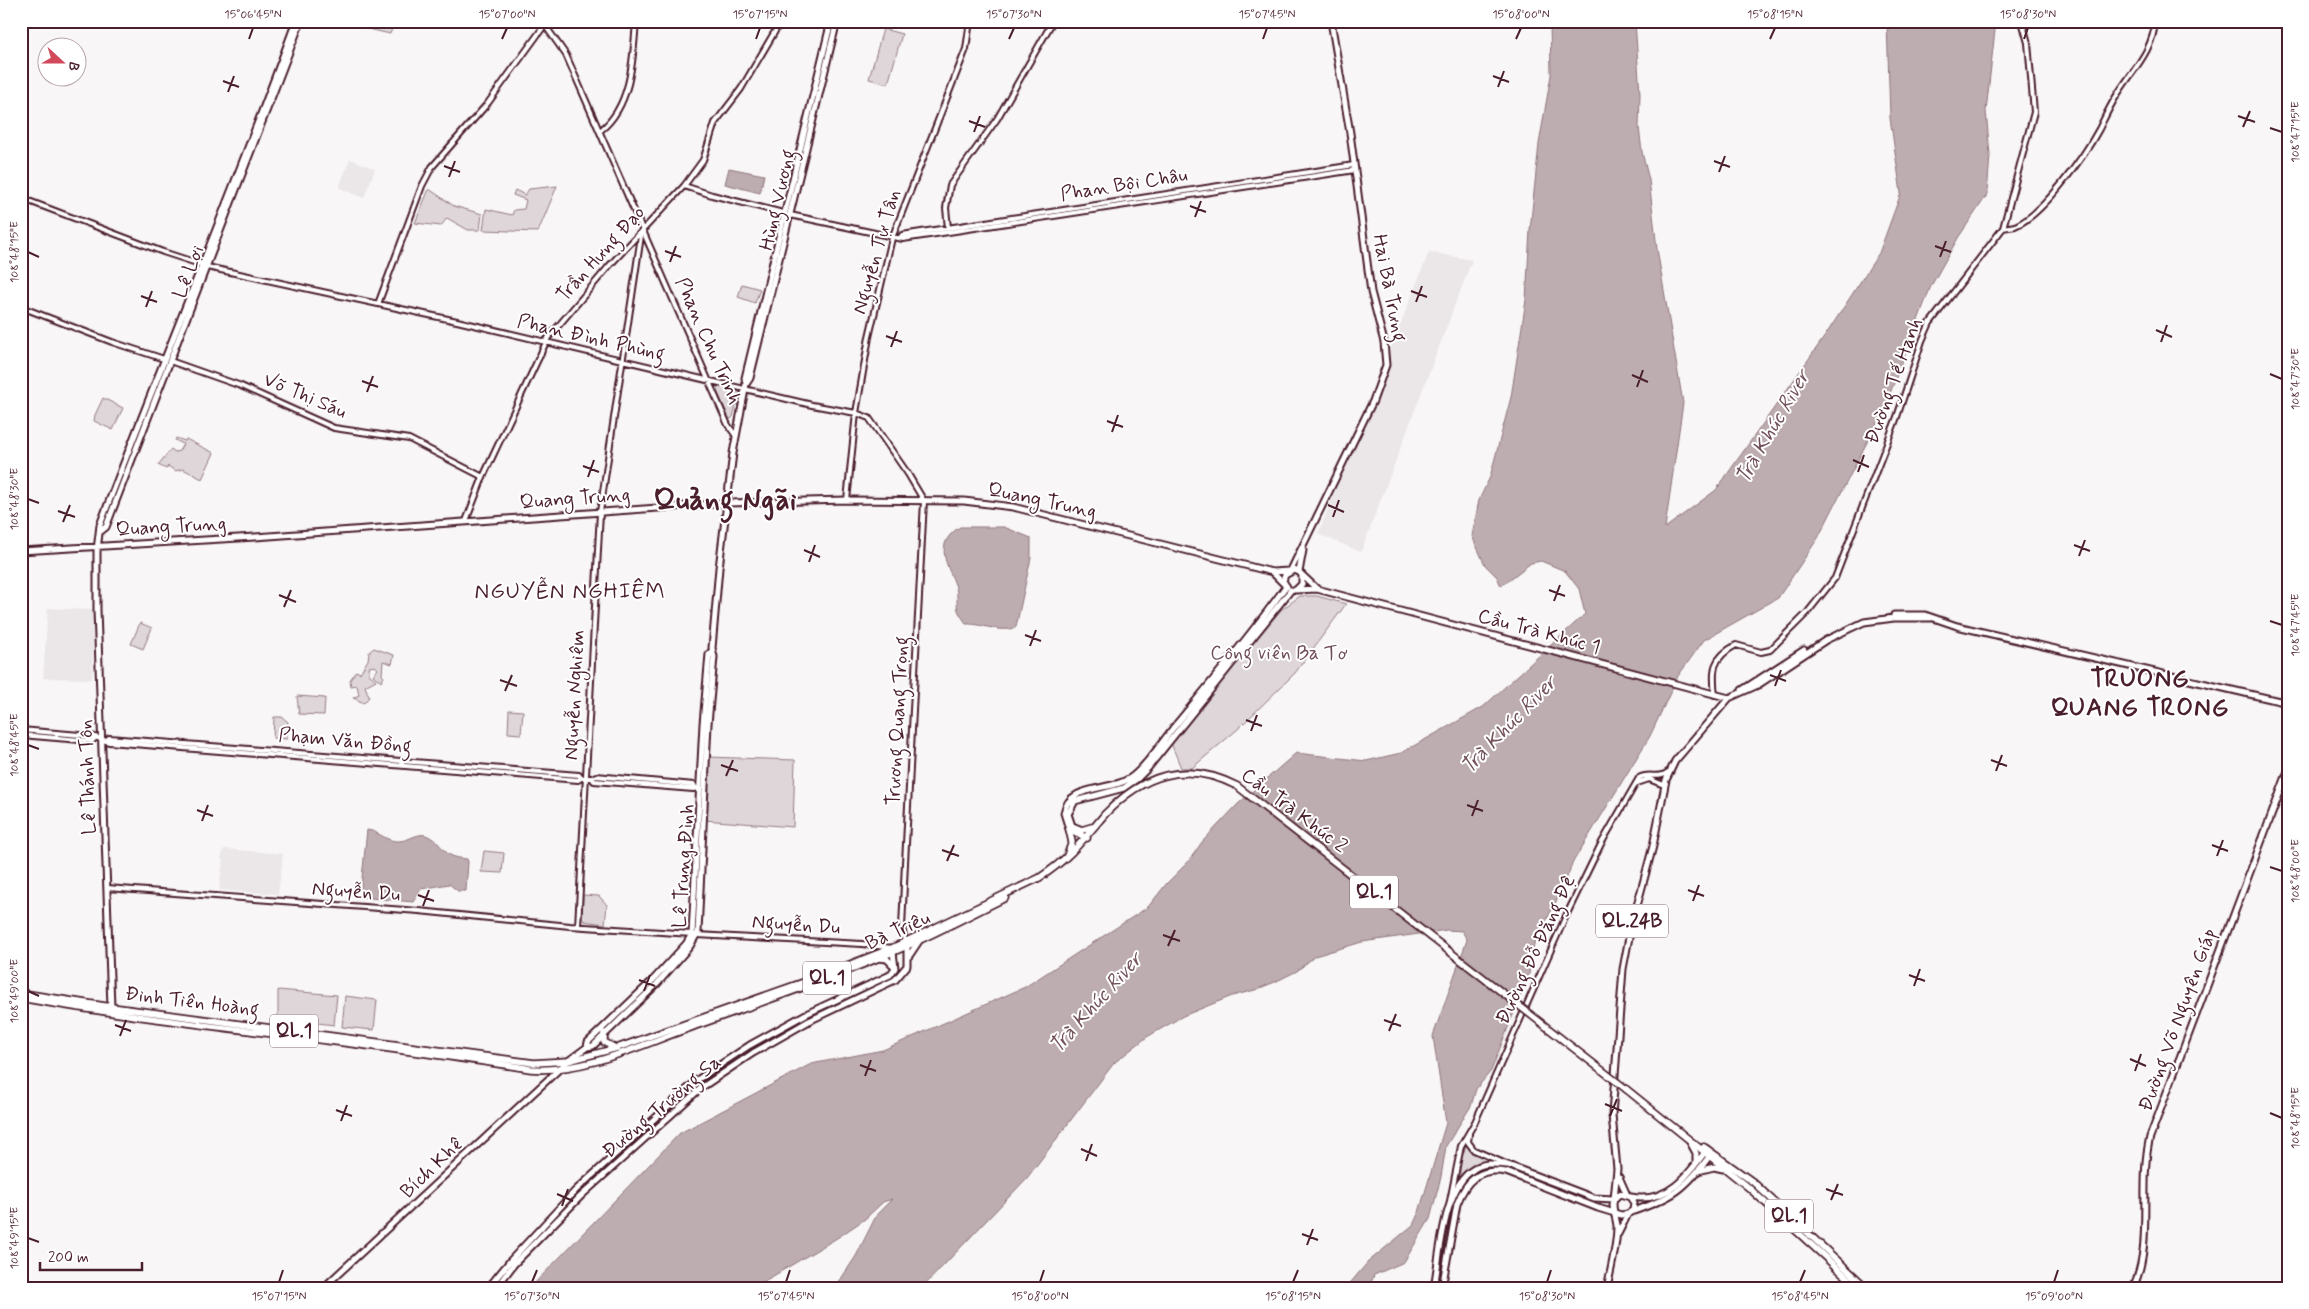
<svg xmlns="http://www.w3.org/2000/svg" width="2309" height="1309" font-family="Mynerve,sans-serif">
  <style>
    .built { fill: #ebe6e8 }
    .green { fill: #ded6d9; stroke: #947a82 }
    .water { fill: #bdadb0; stroke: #8f747b }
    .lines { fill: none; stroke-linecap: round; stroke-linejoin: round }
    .minor-casing { stroke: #4a1f2b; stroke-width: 8 }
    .major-casing { stroke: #4a1f2b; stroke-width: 9 }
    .highway-casing { stroke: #4a1f2b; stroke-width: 9 }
    .minor { stroke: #fff; stroke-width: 4 }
    .major { stroke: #fff; stroke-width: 5 }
    .highway { stroke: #fff; stroke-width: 5.5 }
    .highway-bridge-casing { stroke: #4a1f2b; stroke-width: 9; stroke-linecap: butt }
    .highway-bridge { stroke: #fff; stroke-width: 5.5 }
    .ticks { fill: none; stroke: #4a1f2b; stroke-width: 2 }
    .labels { text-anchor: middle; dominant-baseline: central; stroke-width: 4; stroke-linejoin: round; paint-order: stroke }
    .shield { fill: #fff; stroke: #80626b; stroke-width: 1 }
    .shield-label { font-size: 19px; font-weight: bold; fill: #4a1f2b }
    .street-label { font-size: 20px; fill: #4a1f2b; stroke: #fff }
    .park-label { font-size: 20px; fill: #6f4d56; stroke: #fff }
    .water-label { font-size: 21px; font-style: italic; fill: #72515a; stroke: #fff }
    .quarter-label { font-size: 22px; letter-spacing: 1px; fill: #4a1f2b; stroke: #fff }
    .district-label { font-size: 25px; font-weight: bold; letter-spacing: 1px; fill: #4a1f2b; stroke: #fff }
    .town-label { font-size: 30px; font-weight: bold; fill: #4a1f2b; stroke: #fff }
    .neatline { fill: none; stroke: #4a1f2b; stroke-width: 2 }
    .ticks-label { font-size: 12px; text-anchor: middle; fill: #4a1f2b }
  </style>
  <rect width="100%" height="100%" fill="#f8f6f7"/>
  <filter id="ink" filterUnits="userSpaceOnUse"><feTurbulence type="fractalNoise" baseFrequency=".02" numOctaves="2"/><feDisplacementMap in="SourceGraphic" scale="10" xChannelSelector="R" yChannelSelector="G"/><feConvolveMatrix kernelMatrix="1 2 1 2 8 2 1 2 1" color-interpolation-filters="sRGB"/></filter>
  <g filter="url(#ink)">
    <!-- built -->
    <path class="built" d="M350,159L375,169L364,198L339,188Z
      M1429,252L1472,260L1361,552L1318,534Z
      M48,608L94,610L92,679L43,678Z
      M224,849L283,854L278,894L219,890L223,860L221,859Z"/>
    <!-- green -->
    <path class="green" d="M334,21H395L390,34Z
      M883,29L902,34L888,84L869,79Z
      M557,186L538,232L483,230L486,209L512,215L514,210L524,209L526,200L513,195L515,190L525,195L529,189Z
      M429,189L454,206L482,214L480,230H468L447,218L441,226L415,223Z
      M742,284L760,289L755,303L738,297Z
      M721,385L736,388L739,392L733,417L731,419L729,418L717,391V386Z
      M103,398L123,408L113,430L94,421L95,415Z
      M176,438L185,441L186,439L214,453L202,479L183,469L175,471L168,466L166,469L158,465L171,449L175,452L179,451L183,444L175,440Z
      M1300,596H1317L1346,604L1295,673L1238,729L1192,768H1181L1171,743L1281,610Z
      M140,623L152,628L143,649L131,644Z
      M374,648L394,655L392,664L383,661L382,675L384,677L381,682L373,675L378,669L375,666L369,667V674L376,680L365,686L369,697L364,703L353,698L359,695L357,685L351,686L350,680L356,671L360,673L368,660L369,652Z
      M297,696L325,698L324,715L299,714Z
      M509,710L523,711L521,734L508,733Z
      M274,717H282L288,722L287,739L273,738Z
      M708,757L795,760L793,827L704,820Z
      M484,851L504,853L502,873L481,872Z
      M583,895L599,896L607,905L605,924L584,921L582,918Z
      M278,990L337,995L334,1025L278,1018Z
      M345,996L377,1000L374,1030L342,1027Z
      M1467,1142L1473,1149L1489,1157V1160L1473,1167L1460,1176V1164Z"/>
    <!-- water -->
    <path class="water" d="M1550,21H1635L1640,94L1639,127L1642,152L1649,180L1657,249L1683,403L1665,528L1716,490L1825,336L1879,253L1901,193L1890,118L1887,21H1996L1986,111L1990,155L1987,195L1958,238L1931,286L1884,409L1818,538L1778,598L1704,640L1678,676L1650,736L1573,862L1562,890L1534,944L1529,974L1491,1071L1476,1089L1471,1106L1446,1146L1441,1177L1430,1219L1404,1262L1374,1275L1369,1288H1346L1368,1262L1413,1225L1419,1212L1446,1123L1433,1036L1467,940L1462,931L1447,930L1362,942L1315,956L1297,971L1275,982L1255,990L1232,996L1183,1016L1147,1037L1114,1063L1027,1178L922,1288H835L856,1256L877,1214L892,1199L883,1202L865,1219L837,1238L753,1288H530L680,1133L811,1064L883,1050L1025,987L1148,907L1167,883L1188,862L1202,842L1238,804L1296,753L1366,761L1401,753L1483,707L1585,614L1579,589L1565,571L1541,561L1531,563L1501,586L1497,577L1485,565L1472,536L1479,500L1490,477L1511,397L1526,300L1530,230L1539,144L1551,75Z
      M729,168L764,175L760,193L725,184Z
      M960,527H1004L1031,538V558L1016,627C1000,634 982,623 966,624C964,619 960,616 958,610C956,603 958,594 956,587C948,565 932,544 960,527Z
      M367,830C379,831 386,842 399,841C409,841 419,831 428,836C447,846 440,857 467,859L468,862L466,891H458L449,884L421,889L413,902L360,897Z"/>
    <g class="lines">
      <!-- minor casing -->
      <g class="minor-casing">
        <path id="minor" d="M542,21L566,55L728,425L736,436
          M601,130C632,105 633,58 636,21
          M684,186L712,195L783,213
          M21,198L163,252L203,265
          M790,215L903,239L1355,170
          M948,228L946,208L950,185L997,119L1053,21
          M2003,228C2007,227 2011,227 2015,226C2043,215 2085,155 2099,129C2105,117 2110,106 2117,95C2131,72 2154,50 2155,21
          M900,238L902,235L1354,165
          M207,267L457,321L812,405L856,413L869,418L908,474L924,501L905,863L902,927L905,942
          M378,304L422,186L432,167L488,103L544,26
          M21,307L112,342L164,359
          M170,361L241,386L334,428L409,439L483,477
          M847,500L856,413L869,337L892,238L966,49L970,21
          M466,521L483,477L548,338L610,265L684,186L703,160L715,123L741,89L781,21
          M1715,695C1712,670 1712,658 1736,645L1761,652L1770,650L1807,613L1835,578L1897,417L1922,341L1930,323L2003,228L2034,112L2028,43L2022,21
          M21,730L92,736L109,742L578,780L581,778H592L594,781L693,789L700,788
          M21,735L92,741L94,739
          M107,740L109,738L579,775L581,778
          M592,778L596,776L694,785L695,787
          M1637,783L1649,779L1664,785
          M107,888L419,911L570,926L692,934
          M578,926L600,512L642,229
          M697,935L862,944L892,948
          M1469,1134L1468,1142L1474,1150L1506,1164
          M1450,1201L1461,1146L1475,1122L1565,918L1601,844L1639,778C1649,772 1659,780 1668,772"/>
      </g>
      <!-- major casing -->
      <g class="major-casing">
        <path id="major" d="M746,384L750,378L837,21
          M101,531L106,527L301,21
          M21,551L255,537L727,503L847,500L964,501L1013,507L1272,572L1289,571
          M1291,570L1373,401L1386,365L1384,342L1371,292L1350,133L1331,21
          M1272,572L1284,584
          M1299,572L1303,550
          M1287,587L1283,581L1285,575L1294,570L1299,572L1317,589
          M1297,589L1302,584V575
          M1295,590L1317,589L1729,698L1758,685L1826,640L1864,622L1894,618H1931
          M1894,615H1925L1957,626L2288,703
          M1742,690L1804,650
          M1072,826L1068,814L1075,801L1124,788L1137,779L1148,768L1291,590
          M1069,829L1064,813C1069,782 1112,793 1133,776C1149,763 1161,743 1174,727C1212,681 1251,635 1286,586
          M909,956L919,941
          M879,958L887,959L894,966
          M111,1007L97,609V550L100,525C164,357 234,190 296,21
          M587,1047L588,1042L653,980L686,944L692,934L703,724L709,654L712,651
          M1690,1142L1696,1153V1162
          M1698,1171L1714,1167L1723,1169
          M1619,1177L1627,1195
          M1631,1197C1667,1204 1688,1176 1707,1149
          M1631,1212C1672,1198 1685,1190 1711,1154
          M1618,1234L1628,1214
          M323,1288L568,1061L587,1047L593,1046L657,984L690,946L698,932L708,724L714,657L712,648L719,568L733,453L746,384L745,378L831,21
          M488,1288L510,1261L576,1190L697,1080L750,1045L806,1014L890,975L895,968L893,952
          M496,1288L514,1264L581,1196L701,1088L753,1053L809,1021L895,980L907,966V946
          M1434,1288C1440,1255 1443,1187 1474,1169C1484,1162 1496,1164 1508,1165L1594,1198L1614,1199L1617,1169L1612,1115L1623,969L1630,932L1653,846L1666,780L1675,761L1729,698
          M1442,1288L1457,1204C1466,1180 1480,1167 1506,1172L1598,1208L1621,1215L1628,1214L1633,1210L1634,1203L1630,1197L1620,1194C1607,1201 1616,1214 1617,1226C1617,1246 1611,1268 1607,1288
          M2133,1288C2154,1243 2138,1185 2150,1137L2288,771"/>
      </g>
      <!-- highway casing -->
      <g class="highway-casing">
        <path id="highway" d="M1072,826L1082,830L1092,827
          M1069,829L1087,838
          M1067,856L1072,842L1069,829
          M21,993L111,1007L534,1063L568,1061L617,1048L807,981L892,948L1039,878C1069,859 1083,840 1105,814
          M21,998C190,1028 362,1041 531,1069C584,1073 638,1046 687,1029C756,1004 825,981 893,952C931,936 968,916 1005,898
          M604,1033V1042L615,1048
          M1626,1089L1748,1187L1859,1288
          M1704,1147L1753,1182L1867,1288"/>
      </g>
      <!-- minor -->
      <use href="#minor" class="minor"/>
      <!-- major -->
      <use href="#major" class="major"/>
      <!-- highway -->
      <use href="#highway" class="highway"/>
      <!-- highway-bridge casing -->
      <g class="highway-bridge-casing">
        <path id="highway-bridge" d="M1105,814C1143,774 1186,760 1237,786L1626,1089"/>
      </g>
      <!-- highway-bridge -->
      <use href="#highway-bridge" class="highway-bridge"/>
    </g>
  </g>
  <!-- ticks -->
  <path class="ticks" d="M249,39L253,28M502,39L507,28M756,39L760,28M1009,39L1014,28M1263,39L1267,28M1516,39L1521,28M1770,39L1775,28M2024,39L2028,28M1493,76L1509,82M223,81L239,87M1498,87L1504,71M228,92L234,76M2238,116L2255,122M969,121L985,127M2243,127L2250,111M2270,128L2282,132M974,132L980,116M1714,161L1730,167M444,166L460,172M1719,172L1725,156M449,177L455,161M1190,206L1206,212M1195,217L1201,201M1935,246L1951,252M665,251L681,257M28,252L39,257M1940,257L1946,241M670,262L676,246M1411,291L1427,297M141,296L157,302M1416,302L1422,286M146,307L152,291M2156,330L2172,337M886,336L902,342M2161,342L2167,325M891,347L897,331M2270,374L2282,379M1632,375L1648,382M362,381L378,387M1637,387L1643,370M367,392L373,376M1107,421L1123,427M1112,432L1118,415M1853,460L1869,467M583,466L599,472M1858,472L1864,455M588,477L594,460M28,499L39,503M1328,505L1344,512M58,511L75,517M1333,517L1339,500M63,522L70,505M2074,545L2090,551M804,550L820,557M2079,556L2085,540M809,562L815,545M1549,590L1565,596M279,595L296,602M1554,601L1560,585M284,607L291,590M2270,621L2282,625M1025,635L1041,641M1030,646L1036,630M1770,675L1786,681M500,680L517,686M1775,686L1781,670M505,691L512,675M1246,720L1262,726M1251,731L1257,715M28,745L39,749M1991,760L2007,766M721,765L738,771M1996,771L2002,755M726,776L733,760M1467,805L1483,811M197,810L213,816M1472,816L1478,800M202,821L208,805M2212,845L2228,851M942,850L959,856M2217,856L2223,840M947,861L954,845M2270,867L2282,871M1688,890L1704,896M418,895L434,901M1693,901L1699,885M423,906L429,890M1163,935L1180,941M1168,946L1175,930M1909,975L1925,981M639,980L655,986M1914,986L1920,969M28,991L39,996M644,991L650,975M1384,1020L1401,1026M115,1025L131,1031M1389,1031L1396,1014M120,1036L126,1020M2130,1059L2146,1066M860,1065L876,1071M2135,1071L2141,1054M865,1076L871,1060M1605,1104L1622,1111M336,1110L352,1116M2270,1113L2282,1118M1610,1116L1617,1099M341,1121L347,1105M1081,1149L1097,1156M1086,1161L1092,1144M1826,1189L1843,1195M557,1194L573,1201M1831,1200L1838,1184M562,1206L568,1189M1302,1234L1318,1240M28,1238L39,1242M1307,1245L1313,1229M279,1282L283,1270M532,1282L537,1270M786,1282L790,1270M1040,1282L1044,1270M1293,1282L1298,1270M1547,1282L1551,1270M1800,1282L1805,1270M2054,1282L2058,1270"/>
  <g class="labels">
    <!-- shield labels -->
    <g class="shield">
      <rect x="1350" y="875.5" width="48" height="33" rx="4"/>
      <rect x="1596" y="904.5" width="72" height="33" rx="4"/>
      <rect x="803" y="961.5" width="48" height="33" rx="4"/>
      <rect x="270" y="1014.5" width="48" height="33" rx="4"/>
      <rect x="1765" y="1199.5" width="48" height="33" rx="4"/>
    </g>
    <g class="shield-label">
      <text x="1374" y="892">QL.1</text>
      <text x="1632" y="921">QL.24B</text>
      <text x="827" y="978">QL.1</text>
      <text x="294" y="1031">QL.1</text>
      <text x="1789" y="1216">QL.1</text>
    </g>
    <!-- street labels -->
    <g class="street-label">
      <text transform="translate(1124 185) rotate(-9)">Phan Bội Châu</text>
      <text transform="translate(778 200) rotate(-77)">Hùng Vương</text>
      <text transform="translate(877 252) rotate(-74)">Nguyễn Tự Tân</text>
      <text transform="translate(601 254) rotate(-48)">Trần Hưng Đạo</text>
      <text transform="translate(189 272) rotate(-69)">Lê Lợi</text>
      <text transform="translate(1389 288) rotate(79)">Hai Bà Trưng</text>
      <text transform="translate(591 338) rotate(13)">Phan Đình Phùng</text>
      <text transform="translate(708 341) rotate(66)">Phan Chu Trinh</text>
      <text transform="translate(1894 381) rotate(-70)">Đường Tế Hanh</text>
      <text transform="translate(305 396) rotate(23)">Võ Thị Sáu</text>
      <text transform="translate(575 499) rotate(-4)">Quang Trung</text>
      <text transform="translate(1042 501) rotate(12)">Quang Trung</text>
      <text transform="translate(171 527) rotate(-3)">Quang Trung</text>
      <text transform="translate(1539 632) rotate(15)">Cầu Trà Khúc 1</text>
      <text transform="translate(575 695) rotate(-87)">Nguyễn Nghiêm</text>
      <text transform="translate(898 721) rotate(-87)">Trương Quang Trọng</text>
      <text transform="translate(345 741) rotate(5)">Phạm Văn Đồng</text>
      <text transform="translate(88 777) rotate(-92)">Lê Thánh Tôn</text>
      <text transform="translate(1294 811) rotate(37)">Cầu Trà Khúc 2</text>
      <text transform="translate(684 866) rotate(-86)">Lê Trung Đình</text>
      <text transform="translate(356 892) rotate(4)">Nguyễn Du</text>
      <text transform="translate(796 925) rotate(4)">Nguyễn Du</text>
      <text transform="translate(898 931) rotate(-24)">Bà Triệu</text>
      <text transform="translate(1536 950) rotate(-65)">Đường Đỗ Đăng Đệ</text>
      <text transform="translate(192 1002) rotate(7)">Đinh Tiên Hoàng</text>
      <text transform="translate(2178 1020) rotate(-70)">Đường Võ Nguyên Giáp</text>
      <text transform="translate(662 1107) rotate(-40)">Đường Trường Sa</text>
      <text transform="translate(432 1168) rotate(-44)">Bích Khê</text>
    </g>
    <!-- park labels -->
    <g class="park-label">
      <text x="1279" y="653">Công viên Ba Tơ</text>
    </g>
    <!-- water labels -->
    <g class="water-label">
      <text transform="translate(1773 427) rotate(-60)">Trà Khúc River</text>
      <text transform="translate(1509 725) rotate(-46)">Trà Khúc River</text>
      <text transform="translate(1096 1003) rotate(-48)">Trà Khúc River</text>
    </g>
    <!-- quarter labels -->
    <g class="quarter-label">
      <text x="570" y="592">NGUYỄN NGHIÊM</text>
    </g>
    <!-- district labels -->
    <g class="district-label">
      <text x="2140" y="679">TRUONG<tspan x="2140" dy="29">QUANG TRONG</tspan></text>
    </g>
    <!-- town labels -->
    <g class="town-label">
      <text x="725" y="500">Quảng Ngãi</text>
    </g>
  </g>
  <!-- margin -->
  <rect width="2309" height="1309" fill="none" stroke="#fff" stroke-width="55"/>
  <!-- north arrow -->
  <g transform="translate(62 62) rotate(111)"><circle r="24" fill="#ffffff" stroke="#b7a5aa"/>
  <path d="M0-4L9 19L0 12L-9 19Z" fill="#d1495b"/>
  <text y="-8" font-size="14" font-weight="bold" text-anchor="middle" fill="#4a1f2b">B</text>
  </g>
  <!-- scale -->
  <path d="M40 1262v8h102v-8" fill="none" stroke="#4a1f2b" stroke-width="2.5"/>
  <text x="48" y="1262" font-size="15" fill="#4a1f2b" stroke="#ffffff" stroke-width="4" paint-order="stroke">200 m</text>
  <rect x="28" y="28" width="2254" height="1254" class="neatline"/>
  <g class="ticks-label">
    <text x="253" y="18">15°06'45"N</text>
    <text x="507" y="18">15°07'00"N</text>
    <text x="760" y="18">15°07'15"N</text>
    <text x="1014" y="18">15°07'30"N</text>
    <text x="1267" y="18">15°07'45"N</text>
    <text x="1521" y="18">15°08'00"N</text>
    <text x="1775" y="18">15°08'15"N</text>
    <text x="2028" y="18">15°08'30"N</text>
    <text transform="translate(2295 132) rotate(-90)" y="4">108°47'15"E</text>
    <text transform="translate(14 252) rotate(-90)" y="4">108°48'15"E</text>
    <text transform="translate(2295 379) rotate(-90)" y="4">108°47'30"E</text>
    <text transform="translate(14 499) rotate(-90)" y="4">108°48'30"E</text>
    <text transform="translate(2295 625) rotate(-90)" y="4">108°47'45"E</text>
    <text transform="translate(14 745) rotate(-90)" y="4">108°48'45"E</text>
    <text transform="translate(2295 871) rotate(-90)" y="4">108°48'00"E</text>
    <text transform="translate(14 991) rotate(-90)" y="4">108°49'00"E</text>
    <text transform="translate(2295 1118) rotate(-90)" y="4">108°48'15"E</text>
    <text transform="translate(14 1238) rotate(-90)" y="4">108°49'15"E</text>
    <text x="279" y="1300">15°07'15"N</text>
    <text x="532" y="1300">15°07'30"N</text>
    <text x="786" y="1300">15°07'45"N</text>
    <text x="1040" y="1300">15°08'00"N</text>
    <text x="1293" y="1300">15°08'15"N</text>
    <text x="1547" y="1300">15°08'30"N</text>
    <text x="1800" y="1300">15°08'45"N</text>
    <text x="2054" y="1300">15°09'00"N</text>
  </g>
</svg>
